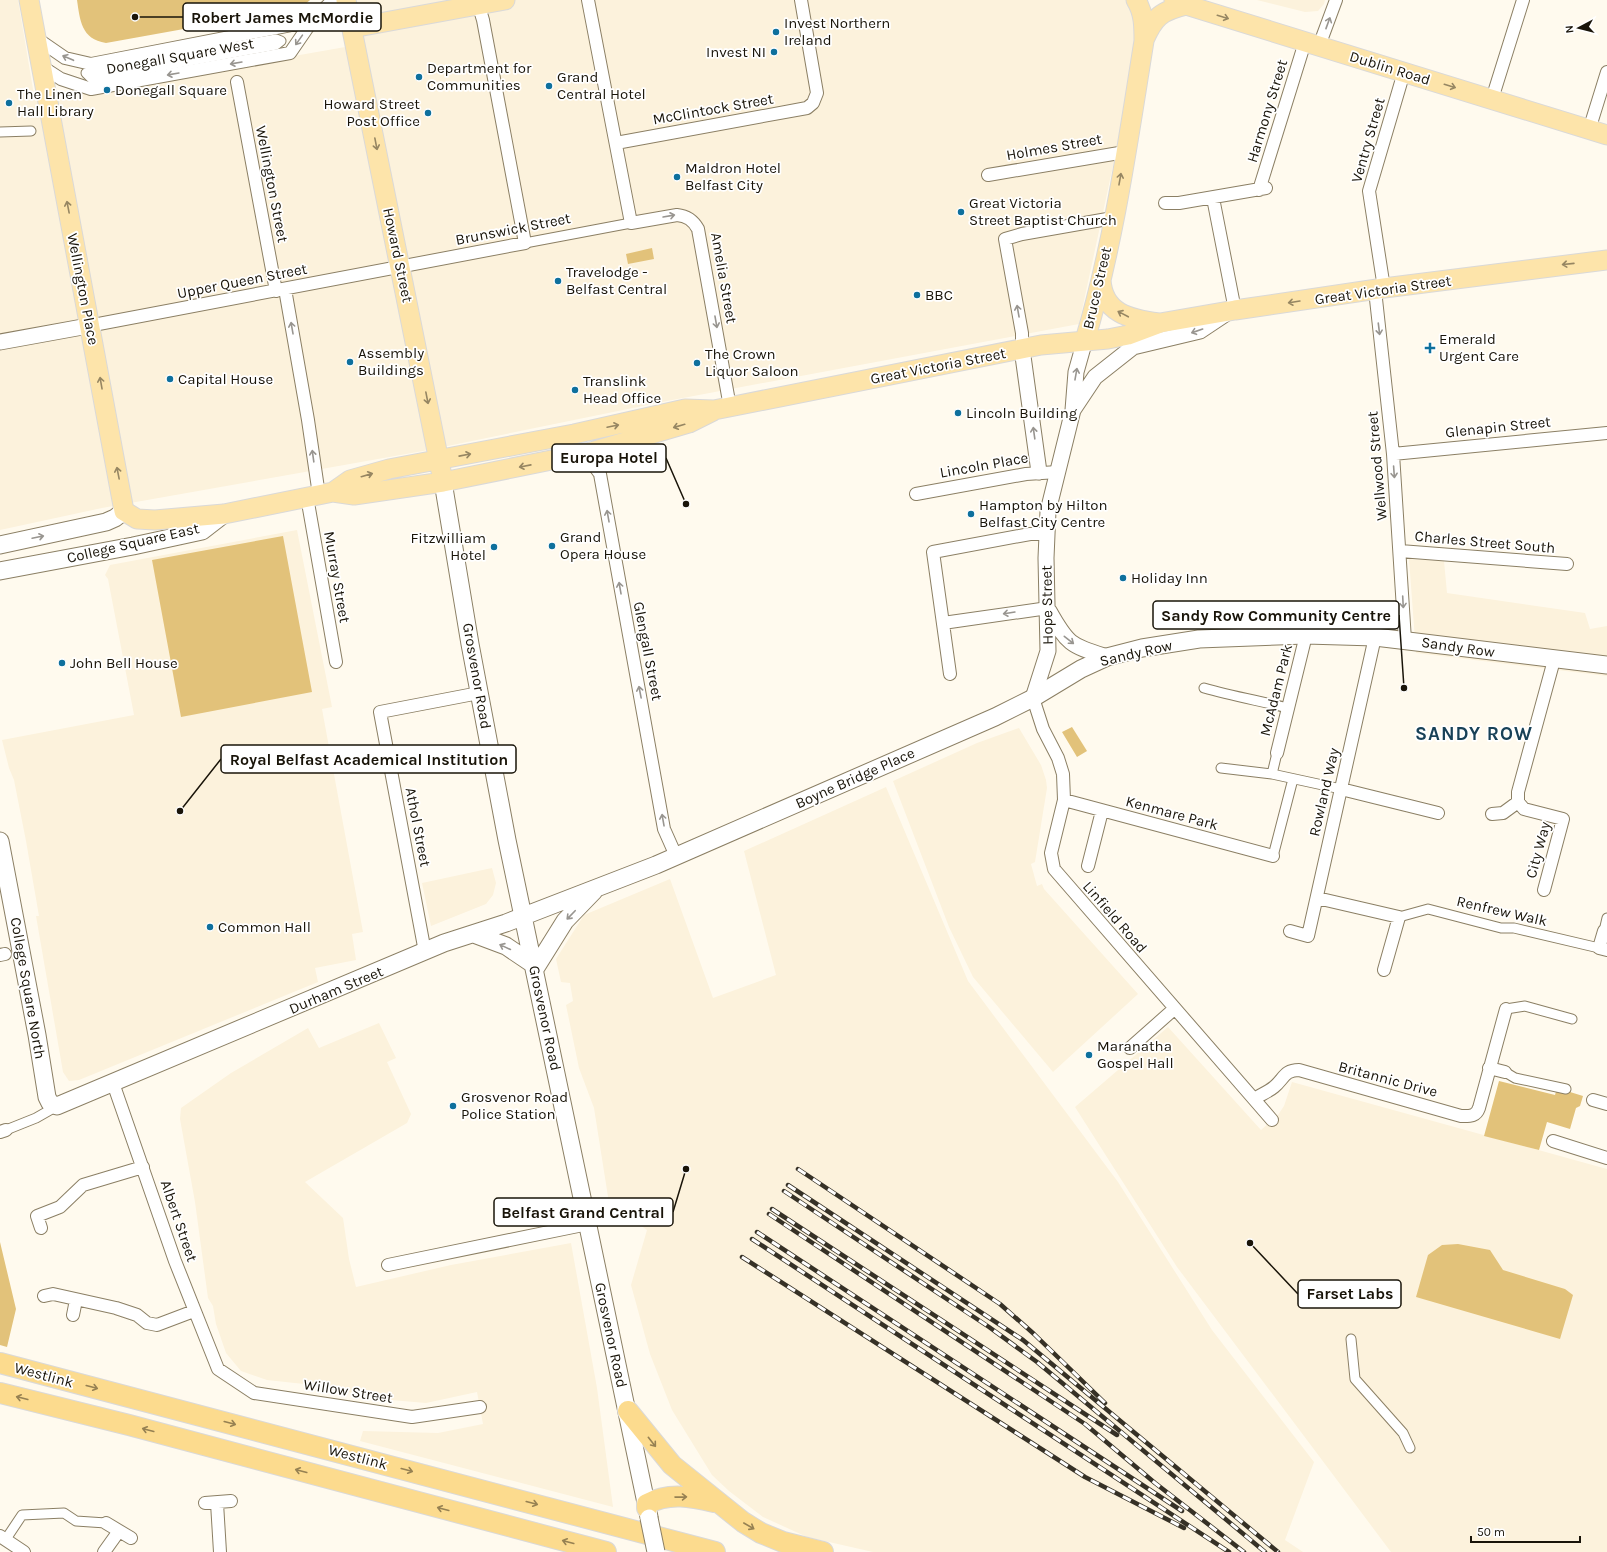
<svg xmlns="http://www.w3.org/2000/svg" width="1607" height="1552" font-family="Karla,sans-serif">
  <style>
    .built { fill: #fcf2dc }
    .green { fill: #e2c27a }
    .lines { fill: none; stroke-linecap: round; stroke-linejoin: round }
    .pedestrian-casing { stroke: #8b7f64; stroke-width: 11 }
    .minor-casing { stroke: #8b7f64; stroke-width: 14 }
    .tertiary-casing { stroke: #8b7f64; stroke-width: 17 }
    .secondary-casing { stroke: #8b7f64; stroke-width: 19 }
    .primary-casing { stroke: #dad9d8; stroke-width: 21 }
    .trunk-casing { stroke: #dad9d8; stroke-width: 22 }
    .pedestrian { stroke: #fff; stroke-width: 9 }
    .minor { stroke: #fff; stroke-width: 12 }
    .tertiary { stroke: #fff; stroke-width: 15 }
    .secondary { stroke: #fff; stroke-width: 17 }
    .primary { stroke: #fde4aa; stroke-width: 19 }
    .trunk { stroke: #fcdb8e; stroke-width: 20 }
    .rail-casing { stroke: #363126; stroke-width: 4.5 }
    .rail { stroke: #fff; stroke-width: 3; stroke-dasharray: 9; stroke-linecap: butt }
    .secondary-bridge-casing { stroke: #8b7f64; stroke-width: 19; stroke-linecap: butt }
    .secondary-bridge { stroke: #fff; stroke-width: 17 }
    .oneway { stroke: #968662 }
    .oneway2 { stroke: #989590 }
    .oneway3 { stroke: #968152 }
    .poi-dot { fill: #0e709d; stroke: #fff; stroke-width: 1.5 }
    .labels { text-anchor: middle; dominant-baseline: central; stroke-width: 3.5; stroke-linejoin: round; paint-order: stroke }
    .poi-label { font-size: 15px; fill: #191409; stroke: #fff; text-anchor: start }
    .street-label { font-size: 15px; fill: #191409; stroke: #fff }
    .district-label { font-size: 19px; font-weight: bold; letter-spacing: 1px; fill: #184157; stroke: #fff }
    .leader { fill: none; stroke: #191409; stroke-width: 1.5 }
    .callout-dot { fill: #191409; stroke: #fff; stroke-width: 1.5 }
    .callout { fill: #fff; stroke: #191409; stroke-width: 1.5 }
    .callout-label { font-size: 16px; text-anchor: middle; font-weight: bold; fill: #191409 }
  </style>
  <rect width="100%" height="100%" fill="#fffaee"/>
  <!-- built -->
  <path class="built" d="M0,0H18L35,101L351,46L342,0H1136L1139,45L1079,324L667,401L423,451L102,508L0,530Z
    M1257,0H1325L1324,4L1318,11L1305,12Z
    M297,530L332,707L322,709L363,932L352,934L356,960L315,968L318,982L79,1080L69,1081L63,1072L36,916H39L26,841L14,780L9,768L2,740L134,715L108,579L105,575L110,565Z
    M1409,559L1444,561L1447,593L1585,613L1590,629L1607,626V676L1416,653Z
    M1019,728L1041,765L1046,780L1047,788L1035,862L1031,864L1037,886L1042,884L1044,889L1138,994L1053,1072L973,977L949,927L893,781L977,743Z
    M886,787L968,981L1118,1182L1212,1330L1314,1462L1285,1540L1303,1552H873L807,1537L763,1517L729,1491L712,1475L672,1410L650,1354L631,1285L647,1230L609,1203L594,1108L579,1068L566,1005L573,1001L570,983L561,982L556,959L584,915L670,879L713,998L776,975L744,851Z
    M492,868L496,883L493,895L486,904L431,926L422,883Z
    M379,1023L396,1058L387,1062L411,1114L407,1123L305,1182L343,1218L349,1259L356,1287L451,1265L571,1243L597,1388L613,1507L360,1441L363,1431L438,1433L483,1424L477,1392L426,1403L391,1400L304,1384L267,1380L241,1371L226,1353L216,1324L213,1306L208,1298L195,1202L180,1119L181,1108L231,1073L308,1028L319,1048Z
    M1168,1027L1261,1130L1278,1115L1284,1106L1292,1082L1607,1169V1552H1391L1177,1267L1075,1107Z"/>
  <!-- green -->
  <path class="green" d="M77,0H310L301,8L106,43C81,39 80,20 77,0Z
    M652,248L654,259L628,264L626,254Z
    M283,536L312,692L181,717L152,560Z
    M1072,727L1087,751L1077,757L1062,732Z
    M1499,1081L1555,1095L1557,1088L1583,1096L1580,1106L1576,1108L1570,1129L1547,1122L1539,1150L1484,1136Z
    M0,1242L16,1309L7,1347L0,1345Z
    M1458,1244L1490,1250L1503,1270L1565,1289L1573,1295L1560,1339L1416,1297L1428,1255L1442,1245Z"/>
  <g class="lines">
    <!-- pedestrian casing -->
    <g class="pedestrian-casing">
      <path id="pedestrian" d="M276,39L281,41L276,45L92,79L86,73Z
        M0,132L31,131
        M525,243L631,223
        M1204,688C1232,696 1260,701 1288,708
        M1221,768L1272,774L1341,789
        M1272,774L1277,753
        M1273,856L1293,779
        M1399,917L1428,909L1501,928H1514L1599,948
        M1604,931L1607,918
        M1506,1009L1525,1006L1572,1019
        M1505,1072L1515,1078L1566,1089
        M6,1130L36,1118L57,1106
        M1351,1339L1355,1379L1403,1433L1410,1448
        M6,1539L22,1515L64,1513L76,1521L106,1523"/>
    </g>
    <!-- minor casing -->
    <g class="minor-casing">
      <path id="minor" d="M588,0L631,223L677,215C687,216 693,220 698,229L730,407
        M36,38L65,58L91,64L312,21
        M1319,46L1336,0
        M41,66L61,79L91,89L290,53L312,21L333,0
        M237,82L276,291
        M1492,99L1523,0
        M1589,130L1607,72
        M616,143L807,108L813,103L817,93L801,0
        M988,175L1125,152
        M1259,190L1305,42
        M1213,198L1235,310
        M1165,203H1179L1266,188
        M1384,288L1369,191L1404,72
        M285,289L308,420L319,495
        M1375,290L1393,454L1405,640
        M88,326L525,243L483,20L477,0
        M1022,349V333L1005,239L1022,234L1113,218
        M591,452L595,467L600,474L664,829L676,856
        M1393,454L1607,433
        M916,494L1026,474L1058,472
        M307,497L336,662
        M1400,551L1567,564
        M943,623L1048,608
        M950,674L933,552L1030,534H1046
        M1033,698L1043,729L1058,758L1063,774L1064,800L1051,853L1054,869L1272,1120
        M1277,753L1306,635
        M1341,789L1438,813
        M1064,800L1273,856
        M1518,802V792L1554,660
        M1518,802L1524,809L1563,819L1544,890
        M1492,814L1503,813L1518,802
        M1088,866L1102,811
        M1317,898L1399,917L1384,970
        M1290,931L1308,936L1375,637
        M1604,931L1599,948L1607,950
        M425,952L380,712L479,693
        M0,955L5,954
        M1130,1048L1174,1009
        M1489,1068L1505,1072
        M113,1083L175,1261L218,1369L254,1393L412,1417L480,1407
        M1254,1099C1260,1095 1268,1092 1274,1087C1284,1079 1284,1070 1299,1070L1461,1116C1469,1116 1476,1117 1479,1108L1506,1009
        M1593,1100L1607,1104
        M0,1132L6,1130
        M1553,1141L1607,1158
        M41,1228L37,1216L60,1207L83,1185L143,1167
        M388,1265L588,1224
        M44,1296L53,1294L116,1308L137,1315L147,1323L157,1325L194,1311
        M73,1315L76,1300
        M205,1503L231,1501
        M217,1503L220,1552
        M106,1523L131,1538
        M0,1536L24,1552
        M104,1552L119,1531"/>
    </g>
    <!-- tertiary casing -->
    <g class="tertiary-casing">
      <path id="tertiary" d="M0,342L88,326
        M1022,349L1039,472
        M1073,410L1095,377L1133,347L1200,331L1227,313
        M1049,611C1068,645 1070,645 1107,657
        M1033,698L1048,651L1046,558L1048,511L1073,410L1076,372L1085,340"/>
    </g>
    <!-- secondary casing -->
    <g class="secondary-casing">
      <path id="secondary" d="M443,482L470,644L507,840L649,1517
        M0,545L106,522L115,518L124,511
        M0,571L133,546L202,531L224,514
        M0,841L37,1035L47,1097L50,1103L57,1106L444,943L506,923L656,865L995,717L1033,698L1081,669L1107,657L1142,648L1199,639L1306,635L1375,637L1607,665
        M474,934L506,946L534,965
        M535,969L565,921L594,891"/>
    </g>
    <!-- primary casing -->
    <g class="primary-casing">
      <path id="primary" d="M29,0L124,511L137,519L155,520L224,514L333,492L354,495L443,482L591,452L689,423L713,411
        M346,0L441,471
        M1174,0L1186,5L1607,135
        M352,28L505,0
        M1144,40C1154,17 1161,11 1186,5
        M1101,280C1103,313 1129,319 1159,323
        M1085,340C1114,243 1128,141 1144,41C1144,26 1144,13 1136,0
        M333,492L350,480L389,469L574,434L685,409L714,410L1041,345L1108,339L1128,335L1160,323L1235,310L1384,288L1607,260"/>
    </g>
    <!-- trunk casing -->
    <g class="trunk-casing">
      <path id="trunk" d="M0,1363L715,1552
        M0,1393L129,1425L606,1552
        M628,1411L672,1465L743,1522L761,1533L783,1542L823,1552
        M647,1508V1504C669,1492 692,1497 714,1502"/>
    </g>
    <!-- pedestrian -->
    <use href="#pedestrian" class="pedestrian"/>
    <!-- minor -->
    <use href="#minor" class="minor"/>
    <!-- tertiary -->
    <use href="#tertiary" class="tertiary"/>
    <!-- secondary -->
    <use href="#secondary" class="secondary"/>
    <!-- primary -->
    <use href="#primary" class="primary"/>
    <!-- trunk -->
    <use href="#trunk" class="trunk"/>
    <!-- rail casing -->
    <g class="rail-casing">
      <path id="rail" d="M798,1169L1000,1304L1034,1334L1105,1403
        M788,1185L1023,1340L1278,1552
        M784,1191L989,1327L1037,1362L1265,1552
        M772,1209L1117,1435
        M769,1214L1085,1424L1155,1483L1244,1552
        M757,1232L1182,1511
        M752,1239L1229,1552
        M742,1257L1085,1477L1184,1528"/>
    </g>
    <!-- rail -->
    <use href="#rail" class="rail"/>
    <!-- secondary-bridge casing -->
    <g class="secondary-bridge-casing">
      <path id="secondary-bridge" d="M649,1518L656,1552"/>
    </g>
    <!-- secondary-bridge -->
    <use href="#secondary-bridge" class="secondary-bridge"/>
  </g>
  <!-- one-way arrows -->
  <defs><path id="oneway-shaft" d="M-6 0H5M1.5-3L5.5 0L1.5 3" fill="none" stroke-width="1.6" stroke-linecap="round" stroke-linejoin="round"/></defs>
  <g class="oneway">
    <use href="#oneway-shaft" transform="translate(1223 17) rotate(17)"/>
    <use href="#oneway-shaft" transform="translate(1450 86) rotate(17)"/>
    <use href="#oneway-shaft" transform="translate(376 144) rotate(79)"/>
    <use href="#oneway-shaft" transform="translate(1120 179) rotate(-80)"/>
    <use href="#oneway-shaft" transform="translate(68 207) rotate(-101)"/>
    <use href="#oneway-shaft" transform="translate(1568 264) rotate(174)"/>
    <use href="#oneway-shaft" transform="translate(1294 302) rotate(171)"/>
    <use href="#oneway-shaft" transform="translate(1123 314) rotate(-152)"/>
    <use href="#oneway-shaft" transform="translate(101 383) rotate(-100)"/>
    <use href="#oneway-shaft" transform="translate(427 398) rotate(79)"/>
    <use href="#oneway-shaft" transform="translate(613 426) rotate(-12)"/>
    <use href="#oneway-shaft" transform="translate(679 426) rotate(164)"/>
    <use href="#oneway-shaft" transform="translate(465 455) rotate(-11)"/>
    <use href="#oneway-shaft" transform="translate(525 466) rotate(169)"/>
    <use href="#oneway-shaft" transform="translate(118 473) rotate(-101)"/>
    <use href="#oneway-shaft" transform="translate(367 475) rotate(-16)"/>
  </g>
  <g class="oneway2">
    <use href="#oneway-shaft" transform="translate(1328 23) rotate(-70)"/>
    <use href="#oneway-shaft" transform="translate(299 40) rotate(125)"/>
    <use href="#oneway-shaft" transform="translate(68 58) rotate(-157)"/>
    <use href="#oneway-shaft" transform="translate(236 63) rotate(170)"/>
    <use href="#oneway-shaft" transform="translate(173 74) rotate(170)"/>
    <use href="#oneway-shaft" transform="translate(669 216) rotate(-10)"/>
    <use href="#oneway-shaft" transform="translate(1018 311) rotate(-100)"/>
    <use href="#oneway-shaft" transform="translate(716 322) rotate(80)"/>
    <use href="#oneway-shaft" transform="translate(292 328) rotate(-100)"/>
    <use href="#oneway-shaft" transform="translate(1379 329) rotate(83)"/>
    <use href="#oneway-shaft" transform="translate(1197 331) rotate(161)"/>
    <use href="#oneway-shaft" transform="translate(1076 374) rotate(-80)"/>
    <use href="#oneway-shaft" transform="translate(1034 433) rotate(-98)"/>
    <use href="#oneway-shaft" transform="translate(313 456) rotate(-98)"/>
    <use href="#oneway-shaft" transform="translate(1394 472) rotate(86)"/>
    <use href="#oneway-shaft" transform="translate(608 516) rotate(-100)"/>
    <use href="#oneway-shaft" transform="translate(38 537) rotate(-12)"/>
    <use href="#oneway-shaft" transform="translate(620 588) rotate(-100)"/>
    <use href="#oneway-shaft" transform="translate(1403 602) rotate(87)"/>
    <use href="#oneway-shaft" transform="translate(1009 613) rotate(171)"/>
    <use href="#oneway-shaft" transform="translate(1069 640) rotate(38)"/>
    <use href="#oneway-shaft" transform="translate(640 692) rotate(-101)"/>
    <use href="#oneway-shaft" transform="translate(663 820) rotate(-100)"/>
    <use href="#oneway-shaft" transform="translate(571 915) rotate(134)"/>
    <use href="#oneway-shaft" transform="translate(505 947) rotate(-155)"/>
  </g>
  <g class="oneway3">
    <use href="#oneway-shaft" transform="translate(92 1387) rotate(15)"/>
    <use href="#oneway-shaft" transform="translate(22 1398) rotate(-166)"/>
    <use href="#oneway-shaft" transform="translate(230 1423) rotate(15)"/>
    <use href="#oneway-shaft" transform="translate(148 1430) rotate(-165)"/>
    <use href="#oneway-shaft" transform="translate(652 1442) rotate(52)"/>
    <use href="#oneway-shaft" transform="translate(407 1470) rotate(15)"/>
    <use href="#oneway-shaft" transform="translate(301 1471) rotate(-165)"/>
    <use href="#oneway-shaft" transform="translate(681 1497) rotate(-1)"/>
    <use href="#oneway-shaft" transform="translate(532 1503) rotate(15)"/>
    <use href="#oneway-shaft" transform="translate(443 1509) rotate(-165)"/>
    <use href="#oneway-shaft" transform="translate(749 1526) rotate(30)"/>
    <use href="#oneway-shaft" transform="translate(568 1542) rotate(-165)"/>
  </g>
  <!-- markers -->
  <g class="poi-dot">
    <circle cx="776" cy="32" r="4"/>
    <circle cx="774" cy="52" r="4"/>
    <circle cx="419" cy="77" r="4"/>
    <circle cx="549" cy="86" r="4"/>
    <circle cx="107" cy="90" r="4"/>
    <circle cx="9" cy="103" r="4"/>
    <circle cx="428" cy="113" r="4"/>
    <circle cx="677" cy="177" r="4"/>
    <circle cx="961" cy="212" r="4"/>
    <circle cx="558" cy="281" r="4"/>
    <circle cx="917" cy="295" r="4"/>
    <path d="M1428 342h4v4h4v4h-4v4h-4v-4h-4v-4h4z"/>
    <circle cx="350" cy="362" r="4"/>
    <circle cx="697" cy="363" r="4"/>
    <circle cx="170" cy="379" r="4"/>
    <circle cx="575" cy="390" r="4"/>
    <circle cx="958" cy="413" r="4"/>
    <circle cx="971" cy="514" r="4"/>
    <circle cx="552" cy="546" r="4"/>
    <circle cx="494" cy="547" r="4"/>
    <circle cx="1123" cy="578" r="4"/>
    <circle cx="62" cy="663" r="4"/>
    <circle cx="210" cy="927" r="4"/>
    <circle cx="1089" cy="1055" r="4"/>
    <circle cx="453" cy="1106" r="4"/>
  </g>
  <g class="labels">
    <!-- poi labels -->
    <g class="poi-label">
      <text x="784" y="23">Invest Northern<tspan x="784" dy="17">Ireland</tspan></text>
      <text x="766" y="52" text-anchor="end">Invest NI</text>
      <text x="427" y="68">Department for<tspan x="427" dy="17">Communities</tspan></text>
      <text x="557" y="77">Grand<tspan x="557" dy="17">Central Hotel</tspan></text>
      <text x="115" y="90">Donegall Square</text>
      <text x="17" y="94">The Linen<tspan x="17" dy="17">Hall Library</tspan></text>
      <text x="420" y="104" text-anchor="end">Howard Street<tspan x="420" dy="17">Post Office</tspan></text>
      <text x="685" y="168">Maldron Hotel<tspan x="685" dy="17">Belfast City</tspan></text>
      <text x="969" y="203">Great Victoria<tspan x="969" dy="17">Street Baptist Church</tspan></text>
      <text x="566" y="272">Travelodge -<tspan x="566" dy="17">Belfast Central</tspan></text>
      <text x="925" y="295">BBC</text>
      <text x="1439" y="339">Emerald<tspan x="1439" dy="17">Urgent Care</tspan></text>
      <text x="358" y="353">Assembly<tspan x="358" dy="17">Buildings</tspan></text>
      <text x="705" y="354">The Crown<tspan x="705" dy="17">Liquor Saloon</tspan></text>
      <text x="178" y="379">Capital House</text>
      <text x="583" y="381">Translink<tspan x="583" dy="17">Head Office</tspan></text>
      <text x="966" y="413">Lincoln Building</text>
      <text x="979" y="505">Hampton by Hilton<tspan x="979" dy="17">Belfast City Centre</tspan></text>
      <text x="560" y="537">Grand<tspan x="560" dy="17">Opera House</tspan></text>
      <text x="486" y="538" text-anchor="end">Fitzwilliam<tspan x="486" dy="17">Hotel</tspan></text>
      <text x="1131" y="578">Holiday Inn</text>
      <text x="70" y="663">John Bell House</text>
      <text x="218" y="927">Common Hall</text>
      <text x="1097" y="1046">Maranatha<tspan x="1097" dy="17">Gospel Hall</tspan></text>
      <text x="461" y="1097">Grosvenor Road<tspan x="461" dy="17">Police Station</tspan></text>
    </g>
    <!-- street labels -->
    <g class="street-label">
      <text transform="translate(180 56) rotate(-10)">Donegall Square West</text>
      <text transform="translate(1390 68) rotate(17)">Dublin Road</text>
      <text transform="translate(713 109) rotate(-10)">McClintock Street</text>
      <text transform="translate(1267 111) rotate(-73)">Harmony Street</text>
      <text transform="translate(1368 140) rotate(-74)">Ventry Street</text>
      <text transform="translate(1054 147) rotate(-10)">Holmes Street</text>
      <text transform="translate(272 184) rotate(79)">Wellington Street</text>
      <text transform="translate(513 229) rotate(-11)">Brunswick Street</text>
      <text transform="translate(398 255) rotate(78)">Howard Street</text>
      <text transform="translate(724 278) rotate(80)">Amelia Street</text>
      <text transform="translate(242 281) rotate(-11)">Upper Queen Street</text>
      <text transform="translate(1097 288) rotate(-77)">Bruce Street</text>
      <text transform="translate(83 289) rotate(79)">Wellington Place</text>
      <text transform="translate(1383 290) rotate(-8)">Great Victoria Street</text>
      <text transform="translate(938 366) rotate(-11)">Great Victoria Street</text>
      <text transform="translate(1498 427) rotate(-6)">Glenapin Street</text>
      <text transform="translate(984 465) rotate(-10)">Lincoln Place</text>
      <text transform="translate(1377 466) rotate(-95)">Wellwood Street</text>
      <text transform="translate(1485 542) rotate(5)">Charles Street South</text>
      <text transform="translate(133 543) rotate(-13)">College Square East</text>
      <text transform="translate(337 577) rotate(80)">Murray Street</text>
      <text transform="translate(1047 605) rotate(-91)">Hope Street</text>
      <text transform="translate(1458 647) rotate(8)">Sandy Row</text>
      <text transform="translate(648 651) rotate(79)">Glengall Street</text>
      <text transform="translate(1136 653) rotate(-13)">Sandy Row</text>
      <text transform="translate(477 676) rotate(80)">Grosvenor Road</text>
      <text transform="translate(1276 690) rotate(-76)">McAdam Park</text>
      <text transform="translate(855 778) rotate(-24)">Boyne Bridge Place</text>
      <text transform="translate(1324 792) rotate(-77)">Rowland Way</text>
      <text transform="translate(1172 813) rotate(15)">Kenmare Park</text>
      <text transform="translate(418 827) rotate(79)">Athol Street</text>
      <text transform="translate(1538 850) rotate(-75)">City Way</text>
      <text transform="translate(1502 911) rotate(13)">Renfrew Walk</text>
      <text transform="translate(1115 917) rotate(49)">Linfield Road</text>
      <text transform="translate(28 988) rotate(80)">College Square North</text>
      <text transform="translate(336 990) rotate(-23)">Durham Street</text>
      <text transform="translate(545 1018) rotate(78)">Grosvenor Road</text>
      <text transform="translate(1388 1079) rotate(15)">Britannic Drive</text>
      <text transform="translate(179 1221) rotate(71)">Albert Street</text>
      <text transform="translate(611 1335) rotate(78)">Grosvenor Road</text>
      <text transform="translate(44 1375) rotate(15)">Westlink</text>
      <text transform="translate(348 1391) rotate(9)">Willow Street</text>
      <text transform="translate(358 1457) rotate(15)">Westlink</text>
    </g>
    <!-- district labels -->
    <g class="district-label">
      <text x="1474" y="734">SANDY ROW</text>
    </g>
  </g>
  <!-- callouts -->
  <path class="leader" d="M135 17L183 17M686 504L666 458M1404 688L1399 615M180 811L221 759M686 1169L673 1212M1250 1243L1298 1294"/>
  <g class="callout-dot">
    <circle cx="135" cy="17" r="4"/>
    <circle cx="686" cy="504" r="4"/>
    <circle cx="1404" cy="688" r="4"/>
    <circle cx="180" cy="811" r="4"/>
    <circle cx="686" cy="1169" r="4"/>
    <circle cx="1250" cy="1243" r="4"/>
  </g>
  <g class="callout">
    <rect x="183" y="3" width="198" height="28" rx="4"/>
    <rect x="552" y="444" width="114" height="28" rx="4"/>
    <rect x="1153" y="601" width="246" height="28" rx="4"/>
    <rect x="221" y="745" width="295" height="28" rx="4"/>
    <rect x="494" y="1198" width="179" height="28" rx="4"/>
    <rect x="1298" y="1280" width="103" height="28" rx="4"/>
  </g>
  <g class="callout-label">
    <text x="282" y="23">Robert James McMordie</text>
    <text x="609" y="463">Europa Hotel</text>
    <text x="1276" y="621">Sandy Row Community Centre</text>
    <text x="369" y="765">Royal Belfast Academical Institution</text>
    <text x="583" y="1218">Belfast Grand Central</text>
    <text x="1350" y="1299">Farset Labs</text>
  </g>
  <!-- north arrow -->
  <g transform="translate(1579 28) rotate(263)" stroke="#ffffff" stroke-width="3" paint-order="stroke">
  <path d="M0-3L7 15L0 10L-7 15Z" fill="#191409"/>
  <text y="-6" font-size="11" font-weight="bold" text-anchor="middle" fill="#191409">N</text>
  </g>
  <!-- scale -->
  <path d="M1471 1536v6h109v-6" fill="none" stroke="#191409" stroke-width="2"/>
  <text x="1477" y="1536" font-size="12" fill="#191409" stroke="#ffffff" stroke-width="3" paint-order="stroke">50 m</text>
</svg>
